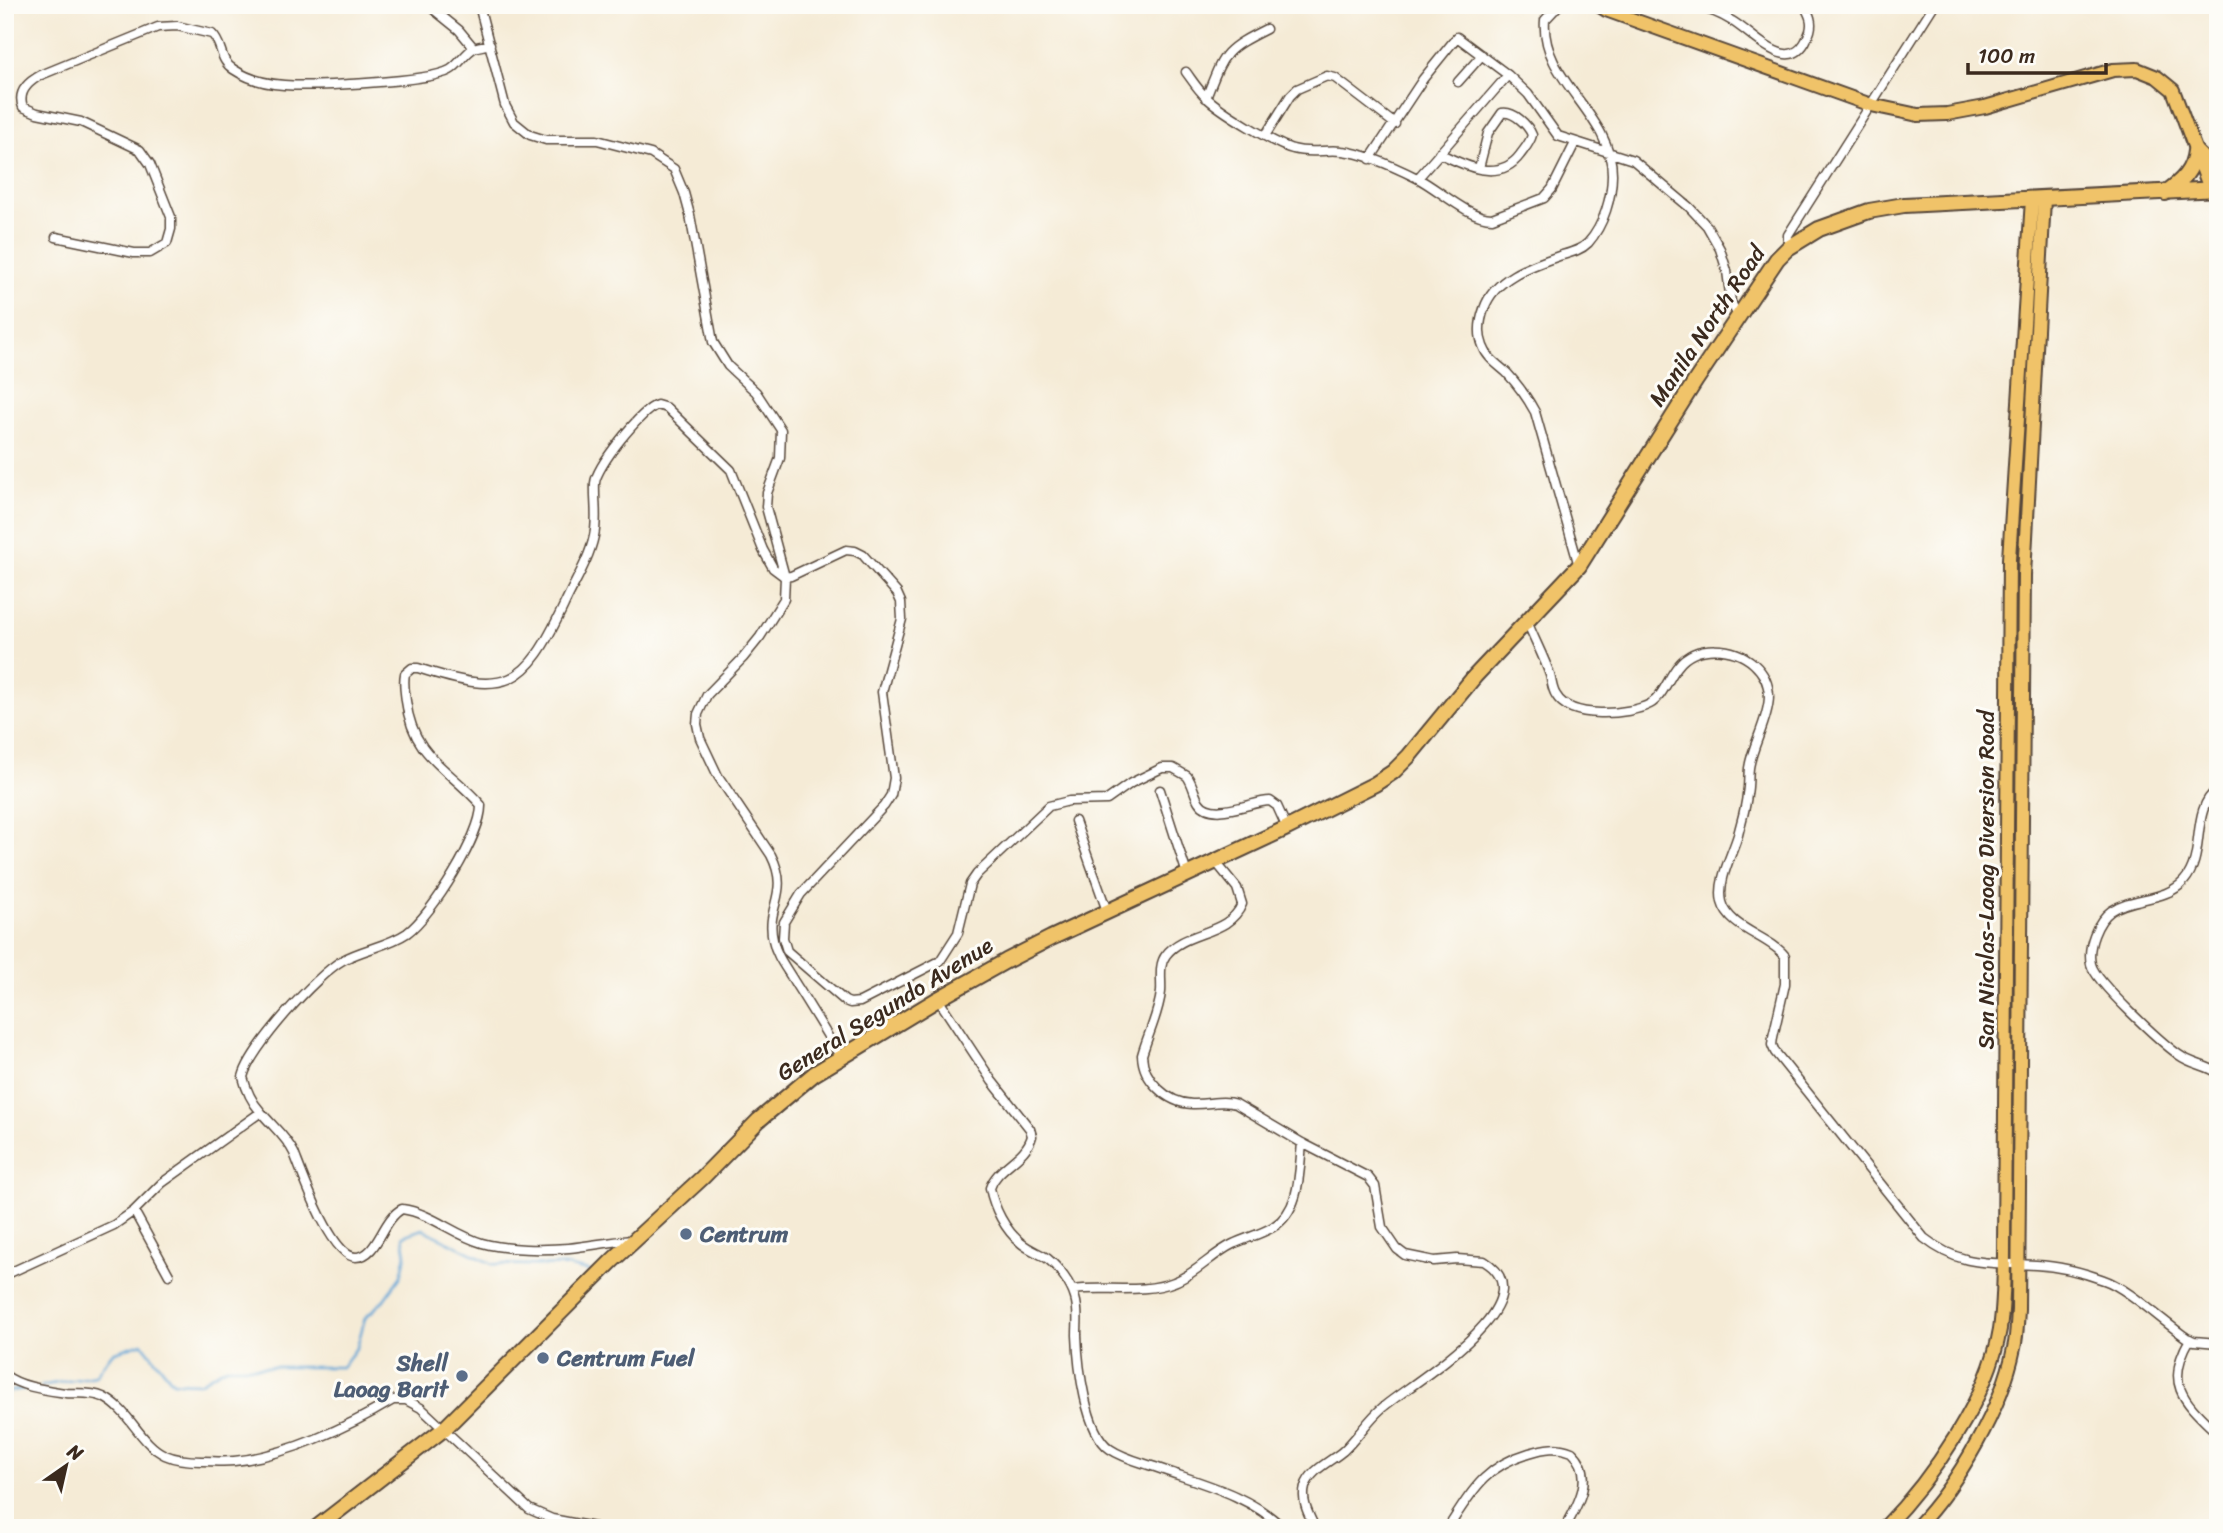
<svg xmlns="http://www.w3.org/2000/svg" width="2223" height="1533" font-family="Sriracha,sans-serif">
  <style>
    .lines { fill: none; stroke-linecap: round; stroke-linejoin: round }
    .stream { stroke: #61a4d5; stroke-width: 2.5 }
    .street-casing { stroke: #57473a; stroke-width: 11 }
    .primary-casing { stroke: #57473a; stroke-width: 16 }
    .highway-casing { stroke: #57473a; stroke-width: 18 }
    .street { stroke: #fff; stroke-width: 8 }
    .primary { stroke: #f0c369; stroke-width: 12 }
    .highway { stroke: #f0c369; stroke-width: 14 }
    .service-dot { fill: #5c6f8a; stroke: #fdfcf7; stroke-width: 2.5 }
    .labels { text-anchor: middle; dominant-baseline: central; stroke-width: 6; stroke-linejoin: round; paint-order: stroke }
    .street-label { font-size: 23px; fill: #3b2a1e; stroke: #fdfcf7 }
    .service-label { font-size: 23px; font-weight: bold; fill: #4e5e75; stroke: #fdfcf7; text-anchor: start }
  </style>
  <rect width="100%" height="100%" fill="#fdfcf7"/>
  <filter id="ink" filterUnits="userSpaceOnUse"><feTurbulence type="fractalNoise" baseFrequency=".0143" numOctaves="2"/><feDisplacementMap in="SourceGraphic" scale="14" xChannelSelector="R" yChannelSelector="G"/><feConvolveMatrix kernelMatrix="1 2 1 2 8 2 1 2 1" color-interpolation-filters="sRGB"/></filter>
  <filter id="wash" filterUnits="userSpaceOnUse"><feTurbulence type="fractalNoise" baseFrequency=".00686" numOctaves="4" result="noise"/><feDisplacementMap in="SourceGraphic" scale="28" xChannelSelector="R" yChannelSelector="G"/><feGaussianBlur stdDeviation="1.57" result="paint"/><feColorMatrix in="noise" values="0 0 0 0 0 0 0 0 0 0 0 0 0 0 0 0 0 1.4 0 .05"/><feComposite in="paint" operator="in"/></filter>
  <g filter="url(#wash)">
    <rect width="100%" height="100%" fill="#f5ebd6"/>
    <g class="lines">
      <!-- stream -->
      <path class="stream" d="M41,1386L95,1376L112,1353L142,1343L173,1382L199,1383L226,1367H342L357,1347L365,1318L383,1301L401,1276L406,1255L403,1236L423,1229L492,1264L567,1266L592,1272
        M5,1392L25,1389"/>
    </g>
  </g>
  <g filter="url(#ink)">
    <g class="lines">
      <!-- street casing -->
      <g class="street-casing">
        <path id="street" d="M428,5L459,30L474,48
          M479,5L505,105L514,122L530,135L546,140H597L651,154L674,169L684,193L690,215L713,342L728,366L756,392L781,430L780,458L767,493L766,507L785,577L784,599L760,637L743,658L707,695L698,714L697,724L700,738L718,776L771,855C791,894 765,906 773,940C776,956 787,969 795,983C811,1008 826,1033 841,1058
          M1559,5L1545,20C1540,80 1612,114 1612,174C1612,197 1604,225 1588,243C1580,251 1569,253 1559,256C1530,266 1494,278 1484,309C1480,320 1478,334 1483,346C1487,358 1497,364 1507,373C1518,385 1527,397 1535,412L1579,566
          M1691,5C1706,8 1720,13 1732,21C1756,35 1793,82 1810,31C1813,21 1809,14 1804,5
          M1186,72C1192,80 1198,90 1206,97C1219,110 1276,145 1293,149C1309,154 1326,149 1342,151C1363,153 1397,168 1417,178C1439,189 1468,218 1492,218L1544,198L1552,189L1575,143
          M1458,82L1482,55
          M1206,98C1224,53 1222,51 1266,29
          M1265,136L1290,96L1297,89L1327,76L1335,78L1395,124
          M1439,153C1465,166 1499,183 1520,155C1525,148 1530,143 1532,135C1528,125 1514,111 1502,113L1488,133L1479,168
          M1370,159L1423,79L1457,37L1508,75L1528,94L1558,136L1633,160L1689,207L1707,226L1720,249L1727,271L1731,302L1738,316
          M1418,178L1508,75
          M56,237L134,253H150L167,243L171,229V217L150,164L140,150L81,122L37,113L23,107C17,92 28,82 41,75L158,27L177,26L212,34C223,44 219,60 233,69C248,79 267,84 284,85C311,87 430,82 450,70C459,65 465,53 474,48C478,46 485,46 490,44
          M1788,248V235L1934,5
          M1527,621C1534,639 1544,657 1550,675C1552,682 1552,689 1556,695C1570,720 1629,715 1650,704C1663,697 1669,676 1678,666C1696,643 1734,646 1754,664C1788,695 1754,733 1749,768C1748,776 1749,785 1747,794C1746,808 1741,822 1738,835C1732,855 1717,881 1722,902C1729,929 1769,936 1785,956V984L1773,1037L1772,1045L1775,1052L1924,1238C1962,1268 1990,1262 2036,1265C2058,1266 2082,1272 2104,1280C2126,1287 2165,1323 2187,1338L2194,1341L2218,1343
          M2218,789C2189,810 2207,855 2184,881C2165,902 2133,896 2111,911C2097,921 2087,947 2091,964C2095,982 2162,1043 2179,1055C2191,1064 2206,1065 2218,1073
          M1160,790L1187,874
          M1075,821L1107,911
          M1215,861L1237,888L1242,904C1229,936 1185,930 1166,955C1158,965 1162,980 1161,992C1159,1013 1148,1034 1142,1055C1143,1080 1167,1103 1192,1104C1208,1105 1221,1099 1236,1104L1302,1143L1368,1177L1375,1186L1382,1227L1397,1249L1405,1255L1434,1261L1457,1259L1484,1261C1552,1302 1408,1385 1382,1408C1367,1421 1357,1438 1343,1451C1330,1462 1310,1470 1305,1487C1301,1502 1309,1515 1315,1528
          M938,999L992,1081L1030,1129L1032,1136C1026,1159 997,1166 990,1188C994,1208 1005,1230 1021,1243C1029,1250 1040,1253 1048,1259C1059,1268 1071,1284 1075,1298C1079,1310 1077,1323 1077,1335C1078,1364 1085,1432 1110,1449C1123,1458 1140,1462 1155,1467C1199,1483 1249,1494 1283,1528
          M134,1211L169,1275
          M634,1240C612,1241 591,1246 569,1248C544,1250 506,1250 482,1243C454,1235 431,1213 402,1209C382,1219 378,1257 356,1257C331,1257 302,1173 294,1153C286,1136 271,1125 260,1111C252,1102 246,1089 243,1077C250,1049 316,975 343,960C363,949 388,946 407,933C432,915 482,834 481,805C449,768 413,758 406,701C405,692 403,683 405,674L412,668H418C507,697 525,688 564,605C574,583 589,560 594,536C598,518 594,501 595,483C596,467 641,410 657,405L667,408L731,470L763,550L773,568L785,577L791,576L846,550L855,551L863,555L897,593L901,602L902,619L882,692L894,778L891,795L884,806L801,894L784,922L783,938L787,951L845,1001L850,1003L860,1002L940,961L958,933L970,884L977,874L1049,806L1069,801L1107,800L1131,783L1162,768H1173L1187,776C1193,784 1194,794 1199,802C1212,822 1252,801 1270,801L1277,806L1287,828
          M5,1275L114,1225L134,1211L162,1183L261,1112
          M1072,1290C1104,1286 1144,1294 1174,1282C1196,1274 1212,1254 1233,1244C1246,1238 1261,1234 1273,1227C1301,1210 1299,1172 1302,1143
          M2190,1339C2163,1385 2185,1402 2218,1434
          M5,1375C20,1387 47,1390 66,1393C79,1394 91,1392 103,1397C130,1410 139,1443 165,1455C176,1460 190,1461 202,1461C212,1461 224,1462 234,1461C286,1456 348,1427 393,1400H406L421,1408L529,1509L552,1519L599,1528
          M1448,1528C1472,1491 1485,1466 1529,1453C1545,1448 1557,1446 1572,1452C1596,1474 1578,1505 1565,1528"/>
      </g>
      <!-- primary casing -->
      <g class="primary-casing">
        <path id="primary" d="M1598,5L1606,10L1871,105L1918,115L1947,114L1985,107L2113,70L2137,69L2157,77L2173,90L2210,189
          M1884,1528C1932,1479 1989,1397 2000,1329C2004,1302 2004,1275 2004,1248L2009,559L2032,199
          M1916,1528C1958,1484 2002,1408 2014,1348C2017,1336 2017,1323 2018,1310L2024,575L2044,199"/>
      </g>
      <!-- highway casing -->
      <g class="highway-casing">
        <path id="highway" d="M2195,151L2218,174
          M2165,193C2181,182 2193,171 2195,151
          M316,1528L444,1429L613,1260L702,1178L759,1120L814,1074L938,999L1006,961L1051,938L1287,828L1375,784L1393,772L1409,756L1475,676L1579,566L1696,380L1777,259L1788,248L1819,229L1869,211L1904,205L2218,189"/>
      </g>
      <!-- street -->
      <use href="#street" class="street"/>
      <!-- primary -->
      <use href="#primary" class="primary"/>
      <!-- highway -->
      <use href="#highway" class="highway"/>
    </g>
  </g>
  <!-- markers -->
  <g class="service-dot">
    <circle cx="686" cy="1234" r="7"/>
    <circle cx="543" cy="1358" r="7"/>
    <circle cx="462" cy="1376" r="7"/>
  </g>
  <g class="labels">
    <!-- street labels -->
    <g class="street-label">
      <text transform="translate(1707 326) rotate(-56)">Manila North Road</text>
      <text transform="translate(1986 880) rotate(-90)">San Nicolas-Laoag Diversion Road</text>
      <text transform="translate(885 1009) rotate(-32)">General Segundo Avenue</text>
    </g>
    <!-- service labels -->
    <g class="service-label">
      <text x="700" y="1234">Centrum</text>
      <text x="557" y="1358">Centrum Fuel</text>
      <text x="448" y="1363" text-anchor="end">Shell<tspan x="448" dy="26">Laoag Barit</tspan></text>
    </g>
  </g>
  <!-- margin -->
  <rect width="2223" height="1533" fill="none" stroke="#fdfcf7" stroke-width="28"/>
  <!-- north arrow -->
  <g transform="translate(66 1466) rotate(34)" stroke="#fdfcf7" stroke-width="5" paint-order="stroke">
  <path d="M0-5L12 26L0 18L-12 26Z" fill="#3b2a1e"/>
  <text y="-10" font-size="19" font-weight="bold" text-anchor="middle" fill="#3b2a1e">N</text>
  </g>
  <!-- scale -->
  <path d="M1968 63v10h138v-10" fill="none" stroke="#3b2a1e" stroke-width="3.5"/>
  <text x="1978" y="63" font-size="21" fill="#3b2a1e" stroke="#fdfcf7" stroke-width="5" paint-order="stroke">100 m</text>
</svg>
